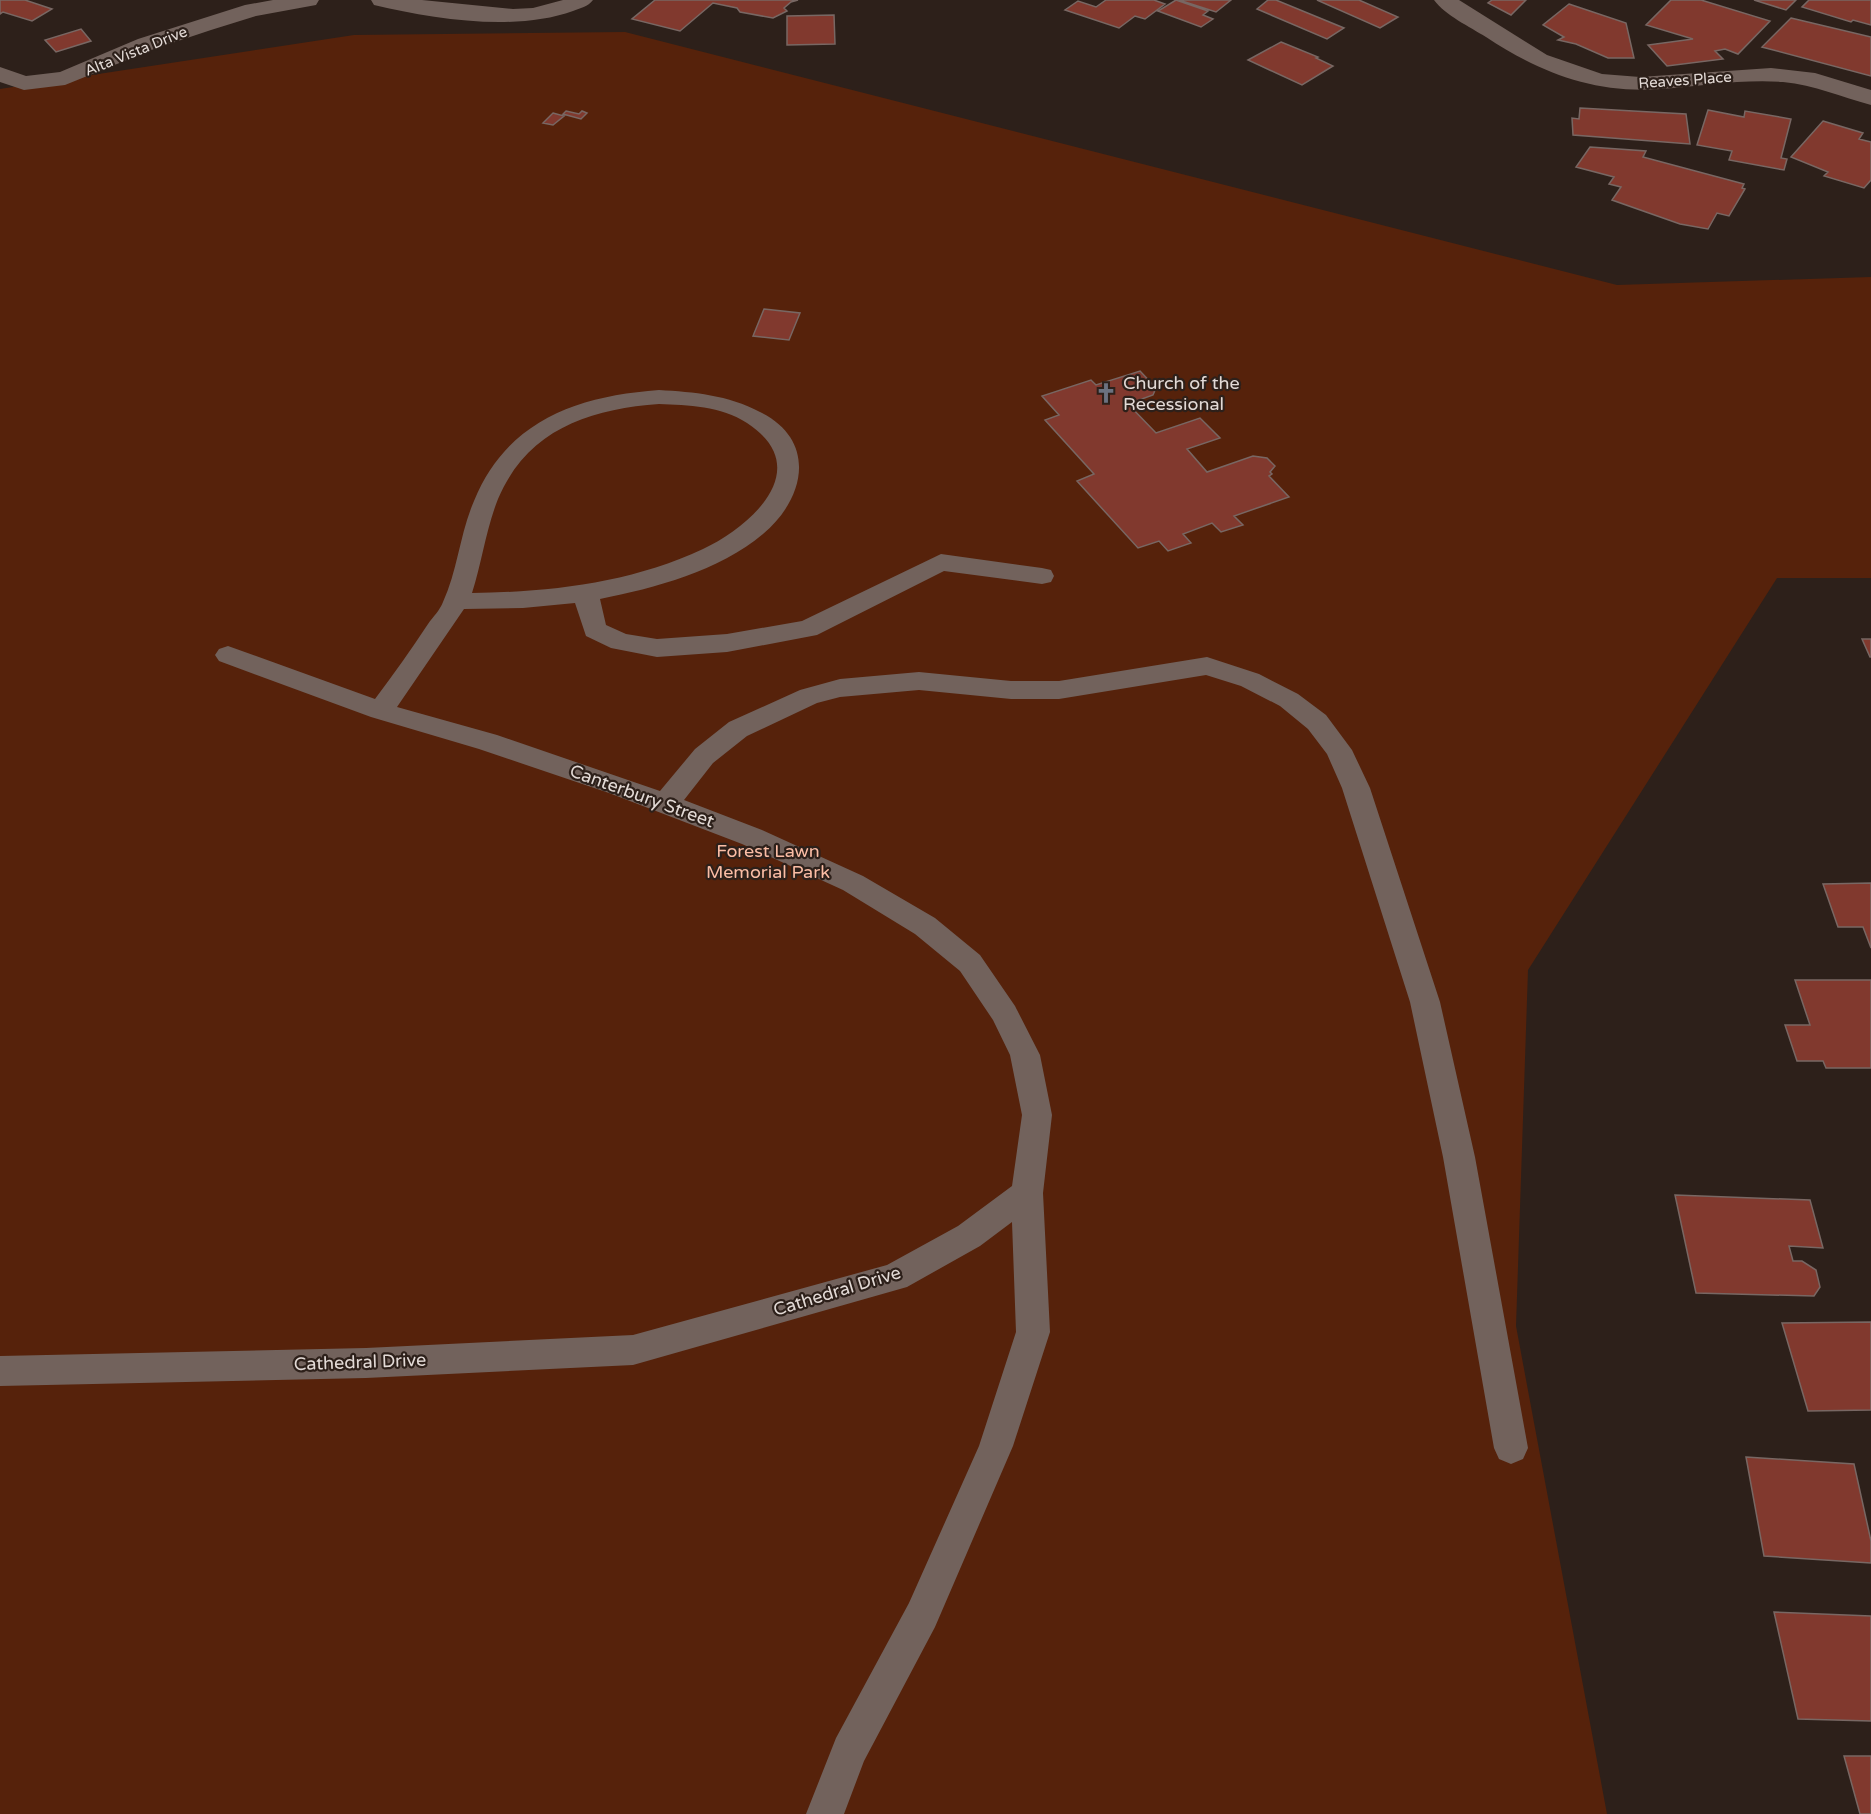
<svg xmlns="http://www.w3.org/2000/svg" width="1871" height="1814" font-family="'Varela Round',sans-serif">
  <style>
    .green { fill: #56220b }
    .building { fill: #81392e; stroke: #786763; stroke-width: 1.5 }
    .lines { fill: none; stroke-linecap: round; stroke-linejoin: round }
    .service { fill: #72625c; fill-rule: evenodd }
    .minor { fill: #72625c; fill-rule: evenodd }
    .labels { text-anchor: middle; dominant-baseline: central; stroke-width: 4.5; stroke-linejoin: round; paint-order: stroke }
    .far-street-label { font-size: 15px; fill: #e3dad6; stroke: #2d201a }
    .poi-label { font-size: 18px; fill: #e3dad6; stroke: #2d201a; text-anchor: start }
    .street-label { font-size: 18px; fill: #e3dad6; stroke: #2d201a }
    .park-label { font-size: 18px; fill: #fbbda5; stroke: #2d201a }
  </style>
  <rect width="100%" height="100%" fill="#2d201a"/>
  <!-- green -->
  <path class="green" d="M625,32L1617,285L1871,277V578H1777L1528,970L1516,1326L1607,1814H0V89L354,35Z"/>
  <!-- building -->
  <path class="building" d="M0,0H25L52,9L32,21L3,12L0,14Z
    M655,0H798L791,2L784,8L787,11L773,18L740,12L737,8L713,3L680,31L632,19Z
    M1106,0H1154L1165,4L1145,19L1135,16L1119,28L1065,10L1078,1L1096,7Z
    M1176,0L1208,11L1203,15L1213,19L1201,27L1158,11Z
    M1179,0H1231L1216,12Z
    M1268,0H1276L1344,28L1327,39L1257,9Z
    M1317,0H1359L1398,17L1380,28Z
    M1492,0H1526L1511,15L1488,3Z
    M1671,0H1701L1770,21L1738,54L1725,49L1715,51L1723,59L1667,66L1648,45L1693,39L1646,25Z
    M1754,0H1796L1786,10Z
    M1809,0H1871V25L1853,20L1851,22L1802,7Z
    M1569,4L1626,23L1634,58H1608L1576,44L1558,40L1564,37L1543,25Z
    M834,15L835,44L787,45V16Z
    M1791,18L1871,37V76L1762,47Z
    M81,29L91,41L56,52L45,40Z
    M1281,42L1318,57L1316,58L1333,66L1302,85L1248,60Z
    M1580,108L1686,114L1690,144L1573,135L1572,118L1579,119Z
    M1708,110L1744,117L1745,111L1791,119L1781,158L1787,159L1784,170L1729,160L1732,151L1697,145Z
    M566,111L579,114L582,111L587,113L581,119L563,114Z
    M553,113L564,116L553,125L543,123Z
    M1823,121L1863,133L1859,139L1871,142V180L1864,188L1824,176L1828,172L1791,157Z
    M1590,147L1646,151L1643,157L1744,184L1742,188L1745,189L1729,216L1717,213L1708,229L1680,224L1612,200L1621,187L1609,184L1614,177L1576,167Z
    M764,309L800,313L789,340L753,336Z
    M1140,371L1156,388L1153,395L1128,404L1156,433L1200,418L1220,438L1187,449L1207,472L1253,456L1267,458L1275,466L1270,472L1272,474L1269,476L1289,497L1234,516L1243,525L1221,532L1212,523L1183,534L1191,543L1168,551L1159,541L1138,548L1077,481L1094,474L1045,420L1059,415L1042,396L1091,380L1096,385Z
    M1862,639H1871V657H1870Z
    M1871,883V948L1863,927H1838L1823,884Z
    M1795,980H1871V1068H1826L1823,1061H1797L1785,1025H1810Z
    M1675,1195L1810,1200L1823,1248L1789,1246L1793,1261H1802L1816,1270L1820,1287L1814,1296L1696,1293Z
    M1871,1322V1410L1808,1411L1782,1323Z
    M1746,1457L1854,1464L1871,1541V1563L1764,1556Z
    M1774,1612L1871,1616V1721L1798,1719Z
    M1844,1756H1871V1814H1860Z"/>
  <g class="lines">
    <!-- service -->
    <path class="service" d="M659,390C694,392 728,395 760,412C817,440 806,498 763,534C719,571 655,588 600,599L606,625L626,634L657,639L727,634L802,621L941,554L1042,568L1051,570L1054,576L1051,582L1042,584L944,571L817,635L727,652L657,657L611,648L586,636L575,603L523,608L464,609L397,707L497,735L660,791L695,749L729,722L800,690L840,679L919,672L1011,681H1059L1207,657L1259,674L1298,694L1326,715L1352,750L1370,788L1440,1002L1475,1157L1528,1448L1523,1459L1511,1464L1499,1459L1494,1448L1443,1157L1410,1002L1342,788L1327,754L1308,729L1280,706L1241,686L1206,675L1059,699H1011L919,690L840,697L817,703L747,736L713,763L684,800L762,830L863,876L935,918L980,955L1015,1006L1040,1055L1052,1115L1043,1193L1050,1332L1013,1446L935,1627L864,1761L844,1814H806L836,1738L909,1603L979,1446L1016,1332L1012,1222L980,1246L907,1287L633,1365L366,1378L0,1386V1356L366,1348L633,1335L887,1265L958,1226L1012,1186L1022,1115L1010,1055L993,1020L960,971L915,934L843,890L742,844L609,793L479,749L371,717L219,661L215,655L219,649L228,646L375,699C393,675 411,650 428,624C433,617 440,610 443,602C458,569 460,533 474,501C507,420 578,396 659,390ZM659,404C688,405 721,406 747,423C816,468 752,526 703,549C630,583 551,592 472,593C482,562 486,529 498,499C527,430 589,409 659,404Z"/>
    <!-- minor -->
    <path class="minor" d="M273,0H319L316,5L256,16L211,30L154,49L65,85L24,90L0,82V67L26,76L60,72L138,39L245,5Z
      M371,0H422L513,9L533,8L563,0H593C588,7 580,8 573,11C515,32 433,19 374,5Z
      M1434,0H1459L1547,55L1602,74L1640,77L1771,68L1815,73L1871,90V105C1841,97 1815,85 1783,82C1742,79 1702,86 1661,89C1595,94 1540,73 1486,37C1470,27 1445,15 1434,0Z"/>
  </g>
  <!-- icons -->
  <defs>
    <g id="church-bare" transform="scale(1.62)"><path d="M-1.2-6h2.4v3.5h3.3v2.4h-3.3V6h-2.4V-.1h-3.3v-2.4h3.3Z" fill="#6b7280" stroke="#2d201a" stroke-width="2.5" paint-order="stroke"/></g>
  </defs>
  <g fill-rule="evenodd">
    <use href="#church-bare" x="1106" y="393"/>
  </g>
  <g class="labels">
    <!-- far-street labels -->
    <g class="far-street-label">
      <text transform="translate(136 51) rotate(-22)">Alta Vista Drive</text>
      <text transform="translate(1685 80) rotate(-4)">Reaves Place</text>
    </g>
    <!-- poi labels -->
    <g class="poi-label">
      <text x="1123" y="383">Church of the<tspan x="1123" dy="21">Recessional</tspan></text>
    </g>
    <!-- street labels -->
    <g class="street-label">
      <text transform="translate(642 796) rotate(20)">Canterbury Street</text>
      <text transform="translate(837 1291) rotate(-17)">Cathedral Drive</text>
      <text transform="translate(360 1362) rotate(-2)">Cathedral Drive</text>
    </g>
    <!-- park labels -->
    <g class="park-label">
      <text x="768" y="851">Forest Lawn<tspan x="768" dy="21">Memorial Park</tspan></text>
    </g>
  </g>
</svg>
